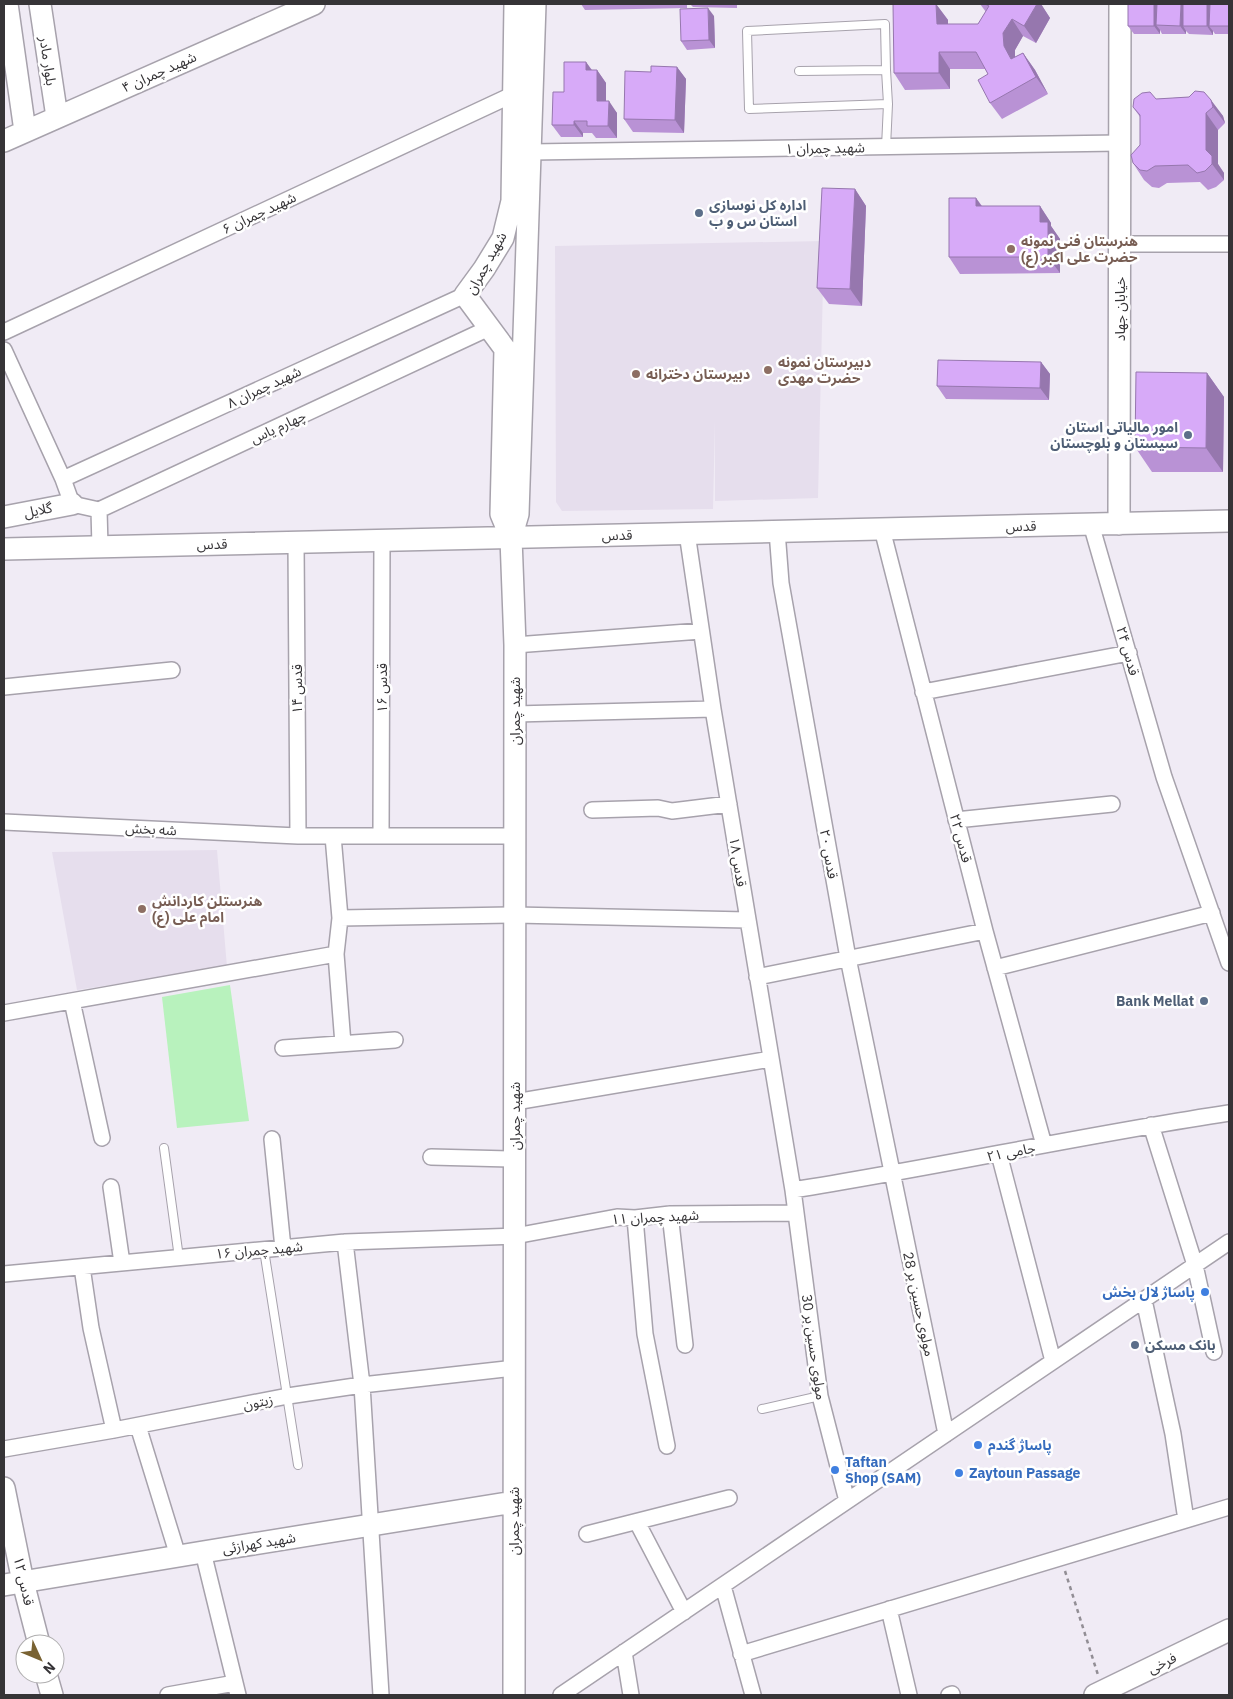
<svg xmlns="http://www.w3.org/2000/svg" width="1233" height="1699" font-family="'IBM Plex Sans','Noto Sans Arabic',sans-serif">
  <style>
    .built { fill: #e6deed }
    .green { fill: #b8f2bd }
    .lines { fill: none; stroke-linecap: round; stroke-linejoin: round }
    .lane-casing { stroke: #a7a2ac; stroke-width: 10 }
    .street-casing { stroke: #a7a2ac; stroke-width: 18 }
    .secondary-casing { stroke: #a7a2ac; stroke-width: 24 }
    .path { stroke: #928e95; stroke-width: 2.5; stroke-dasharray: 4 4; stroke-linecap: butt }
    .lane { stroke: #fff; stroke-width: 8 }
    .street { stroke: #fff; stroke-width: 15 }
    .secondary { stroke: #fff; stroke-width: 21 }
    .wall { fill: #b992d5 }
    .shaded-wall { fill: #9677ae }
    .building { fill: #d7aaf8; stroke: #9677ae }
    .service-dot { fill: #5c6f8a; stroke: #fff; stroke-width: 2 }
    .education-dot { fill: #8d6e63; stroke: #fff; stroke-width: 2 }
    .shop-dot { fill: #3f7fe0; stroke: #fff; stroke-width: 2 }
    .labels { text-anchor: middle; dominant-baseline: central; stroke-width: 5; stroke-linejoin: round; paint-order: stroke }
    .street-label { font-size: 14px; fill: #363437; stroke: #fff }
    .service-label { font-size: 14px; font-weight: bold; fill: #4e5e75; stroke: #fff; text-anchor: start }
    .education-label { font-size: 14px; font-weight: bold; fill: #785e54; stroke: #fff; text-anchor: start }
    .shop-label { font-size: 14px; font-weight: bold; fill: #366cbe; stroke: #fff; text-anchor: start }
  </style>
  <rect width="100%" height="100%" fill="#f0ebf5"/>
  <!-- built -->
  <path class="built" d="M824,241L818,498L715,501V421L713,509L562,511L556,502L555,246Z
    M217,850L227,967L77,990L52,852Z"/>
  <!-- green -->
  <path class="green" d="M230,985L249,1121L177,1128L162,997Z"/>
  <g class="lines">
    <!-- lane casing -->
    <g class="lane-casing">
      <path id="lane" d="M799,71L886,70
        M886,147L888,104L886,70L885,24L747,31L749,109L888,104
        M164,1148L179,1258
        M264,1250L298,1465
        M762,1409L820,1396"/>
    </g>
    <!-- street casing -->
    <g class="street-casing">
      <path id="street" d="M531,152L1120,143
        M1120,244H1229
        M4,332L514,94
        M4,350L63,479L72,504L99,510
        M63,479L465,295
        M1091,524L1164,777L1229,963
        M882,529L985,931L1044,1145
        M777,531L781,583L848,958L946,1434
        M687,533L713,709L793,1190L820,1396L847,1501
        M296,542L298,836
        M100,547L99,510L489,328
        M515,645L701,631
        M4,687L172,670
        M923,692L1129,653
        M515,714L713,709
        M592,810L658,808L672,811L729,804
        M956,820L1112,804
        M4,822L298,836H515
        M381,835L382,540
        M333,836L340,918L336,954L343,1044
        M340,918L515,915L747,920
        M995,968L1212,913
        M757,977L985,931
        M72,1001L102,1138
        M4,1013L336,954
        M283,1048L395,1040
        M515,1102L771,1059
        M1151,1125L1195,1265L1214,1352
        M272,1139L283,1248
        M999,1154L1053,1361
        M431,1157L515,1159
        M111,1187L122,1263
        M793,1190C939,1167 1083,1135 1229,1113
        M670,1214L685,1345
        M635,1218L645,1334L667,1446
        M345,1242L362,1385L381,1695
        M82,1267L91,1328L114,1430
        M4,1274L345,1242L515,1236L617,1217L635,1218L670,1214L796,1213
        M1144,1300L1173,1434L1186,1520
        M138,1426L178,1556
        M4,1449L114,1430L288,1396L362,1385L514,1368
        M637,1522L684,1612
        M587,1534L729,1498
        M203,1552L238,1695
        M723,1586L753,1695
        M889,1609L909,1695
        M624,1652L631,1695
        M741,1654L1229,1507
        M168,1695L235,1683
        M561,1695L1229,1242
        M949,1695L952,1694"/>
    </g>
    <!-- secondary casing -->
    <g class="secondary-casing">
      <path id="secondary" d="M7,4L25,131
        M40,4L57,117
        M4,141L314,4
        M4,517L72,504
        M1119,524L1120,4
        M511,538L501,514L505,349L465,295L484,269L503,238L512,201L515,4
        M4,549L1229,521
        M4,1488L23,1582L39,1644
        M4,1585L203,1552L514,1502
        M46,1674L52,1695
        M514,1695L515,645L511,538L518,514L535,4
        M1095,1695L1229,1630"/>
    </g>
    <!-- path -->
    <path class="path" d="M1065,1571L1098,1675"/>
    <!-- lane -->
    <use href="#lane" class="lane"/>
    <!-- street -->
    <use href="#street" class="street"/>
    <!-- secondary -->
    <use href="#secondary" class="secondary"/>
  </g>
  <!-- wall -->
  <path class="wall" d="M581,4H687V8L585,10Z
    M690,4H737V8L693,7Z
    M936,4L948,20V24H978L986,12L980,4H1041L1050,18L1036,43L1023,36L1015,50V57L1023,53L1035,70L1048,94L1002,119L990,103L988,74L985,69H950V89L905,90L894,73Z
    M1229,4V34H1215L1213,31V35L1189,34L1186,31V34H1162L1160,30V34H1134L1128,26Z
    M714,16L715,48L687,50L681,41Z
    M586,62L592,70H597L606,83V101L617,113V138H596L592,133H583V137H561L552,125Z
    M677,67L686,79L684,133L633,132L624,119L651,72Z
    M1204,92L1223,116L1225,123L1218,130V164L1224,173V180L1216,187L1208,190L1200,182L1167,183L1159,188L1152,187L1144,180L1133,163L1140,145V117L1133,107L1156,99L1189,97Z
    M855,189L866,206L862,306L829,304L817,288Z
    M976,198L982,206H1040L1051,223V226L1060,239V273L960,274L949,257Z
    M1041,362L1050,374L1049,400L946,399L937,386Z
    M1207,373L1224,397L1223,472H1152L1135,447Z"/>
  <!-- shaded-wall -->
  <path class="shaded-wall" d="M936,4L948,20V41L937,24Z
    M1037,4H1041L1050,18L1036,43L1024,26Z
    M1154,4H1160L1156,25L1160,30V34L1154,26Z
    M1181,4H1187L1183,26L1186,31V34L1180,26Z
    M1207,4H1213L1209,26L1213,31V35L1207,26Z
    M708,8L714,16L715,48L709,40Z
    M1012,19L1023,36L1015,50V62L1011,59L1004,46L1003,33Z
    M939,52L950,69V89L939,73Z
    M1023,53L1035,70L1048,94L1036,77Z
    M586,62L595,75L586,70Z
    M677,67L686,79L684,133L675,120Z
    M597,70L606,83V113L597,101Z
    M1211,100L1223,116L1225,123L1213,107Z
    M609,101L617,113V138L608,126Z
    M1206,113L1218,130V164L1224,173V180L1212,164L1206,150Z
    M574,121L583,133V137L574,125Z
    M855,189L866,206L862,306L850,289Z
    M976,198L987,214L976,206Z
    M1040,206L1051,223V226L1060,239V273L1048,257L1040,222Z
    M1041,362L1050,374L1049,400L1040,388Z
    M1207,373L1224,397L1223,472L1206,448Z"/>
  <!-- building -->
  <path class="building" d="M893,4H936L937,24H978L989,6L985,4H1037L1024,26L1012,19L1003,33L1004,46L1011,59L1023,53L1036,77L990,103L978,80L988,74L976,52H939V73H894Z
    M1128,4H1154V26H1128Z
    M1157,4H1181L1180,26L1156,25Z
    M1183,4H1207V26H1183Z
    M1210,4H1229V26H1209Z
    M708,8L709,40L681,41L680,9Z
    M564,62H586V70H597V101H609L608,126H587V121H574V125H552L553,92H564Z
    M651,66L677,67L675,120L624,119L625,71L651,72Z
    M1195,91L1204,92L1211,100L1213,107L1206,113V150L1212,156V164L1205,171L1197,173L1188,165L1155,166L1147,171L1140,170L1133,163L1131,155L1140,145V115L1133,107L1134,99L1142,93L1150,92L1156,99L1189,97Z
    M822,188L855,189L850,289L817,288Z
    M949,198H976V206H1040V222H1048V257H949Z
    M938,360L1041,362L1040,388L937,386Z
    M1136,372L1207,373L1206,448L1135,447Z"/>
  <!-- markers -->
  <g class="service-dot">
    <circle cx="699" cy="213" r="5"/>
    <circle cx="1188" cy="435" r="5"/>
    <circle cx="1204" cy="1001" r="5"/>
    <circle cx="1135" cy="1345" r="5"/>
  </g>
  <g class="education-dot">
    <circle cx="1011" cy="249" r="5"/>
    <circle cx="768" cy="370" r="5"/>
    <circle cx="636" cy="374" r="5"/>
    <circle cx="142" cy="909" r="5"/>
  </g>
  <g class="shop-dot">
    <circle cx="1205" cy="1292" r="5"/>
    <circle cx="978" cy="1445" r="5"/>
    <circle cx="835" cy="1470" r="5"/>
    <circle cx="959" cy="1473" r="5"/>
  </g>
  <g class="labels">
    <!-- street labels -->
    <g class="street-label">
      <text transform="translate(48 61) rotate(82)">بلوار مادر</text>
      <text transform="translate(159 72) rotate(-24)">شهید چمران ۴</text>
      <text transform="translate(825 148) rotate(-1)">شهید چمران ۱</text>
      <text transform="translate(259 213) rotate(-25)">شهید چمران ۶</text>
      <text transform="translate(486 263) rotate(-61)">شهید چمران</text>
      <text transform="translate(1120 309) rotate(-90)">خیابان جهاد</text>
      <text transform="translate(264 387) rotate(-25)">شهید چمران ۸</text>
      <text transform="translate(278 427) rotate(-25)">چهارم یاس</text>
      <text transform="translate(38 510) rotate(-11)">گلایل</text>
      <text transform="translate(1021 526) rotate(-1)">قدس</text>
      <text transform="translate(617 535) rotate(-1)">قدس</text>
      <text transform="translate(212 544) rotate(-1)">قدس</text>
      <text transform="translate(1128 651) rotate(74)">قدس ۲۴</text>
      <text transform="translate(382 688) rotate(-90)">قدس ۱۶</text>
      <text transform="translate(297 689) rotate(-90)">قدس ۱۴</text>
      <text transform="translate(515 711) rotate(-90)">شهید چمران</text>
      <text transform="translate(151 829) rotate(3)">شه بخش</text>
      <text transform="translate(961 838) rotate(75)">قدس ۲۲</text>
      <text transform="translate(829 854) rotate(80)">قدس ۲۰</text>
      <text transform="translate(738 862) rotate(81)">قدس ۱۸</text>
      <text transform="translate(515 1116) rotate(-90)">شهید چمران</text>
      <text transform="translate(1011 1152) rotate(-11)">جامی ۲۱</text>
      <text transform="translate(655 1217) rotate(-3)">شهید چمران ۱۱</text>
      <text transform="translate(259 1250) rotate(-5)">شهید چمران ۱۶</text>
      <text transform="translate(919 1304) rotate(78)">مولوی حسین بر 28</text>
      <text transform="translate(814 1347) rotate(82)">مولوی حسین بر 30</text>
      <text transform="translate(258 1402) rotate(-11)">زیتون</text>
      <text transform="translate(514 1521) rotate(-90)">شهید چمران</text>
      <text transform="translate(259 1543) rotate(-9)">شهید کهرازئی</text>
      <text transform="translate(24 1581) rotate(77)">قدس ۱۲</text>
      <text transform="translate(1162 1663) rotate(-26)">فرخی</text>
    </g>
    <!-- service labels -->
    <g class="service-label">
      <text x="709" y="205">اداره کل نوسازی<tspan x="709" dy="16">استان س و ب</tspan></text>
      <text x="1178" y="427" text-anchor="end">امور مالیاتی استان<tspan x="1178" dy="16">سیستان و بلوچستان</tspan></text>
      <text x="1194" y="1001" text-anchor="end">Bank Mellat</text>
      <text x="1145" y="1345">بانک مسکن</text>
    </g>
    <!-- education labels -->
    <g class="education-label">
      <text x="1021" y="241">هنرستان فنی نمونه<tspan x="1021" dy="16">حضرت علی اکبر (ع)</tspan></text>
      <text x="778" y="362">دبیرستان نمونه<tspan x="778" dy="16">حضرت مهدی</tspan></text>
      <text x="646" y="374">دبیرستان دخترانه</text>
      <text x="152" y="901">هنرستلن کاردانش<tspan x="152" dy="16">امام علی (ع)</tspan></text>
    </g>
    <!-- shop labels -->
    <g class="shop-label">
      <text x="1195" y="1292" text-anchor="end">پاساژ لال بخش</text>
      <text x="988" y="1445">پاساژ گندم</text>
      <text x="845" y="1462">Taftan<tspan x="845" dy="16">Shop (SAM)</tspan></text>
      <text x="969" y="1473">Zaytoun Passage</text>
    </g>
  </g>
  <!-- border -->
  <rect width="1233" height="1699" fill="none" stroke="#363437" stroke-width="10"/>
  <!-- north arrow -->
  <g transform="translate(40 1659) rotate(134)"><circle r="24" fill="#ffffff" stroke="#afaeaf"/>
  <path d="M0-4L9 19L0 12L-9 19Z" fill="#796232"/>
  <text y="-8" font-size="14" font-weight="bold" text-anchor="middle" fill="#363437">N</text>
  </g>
</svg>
